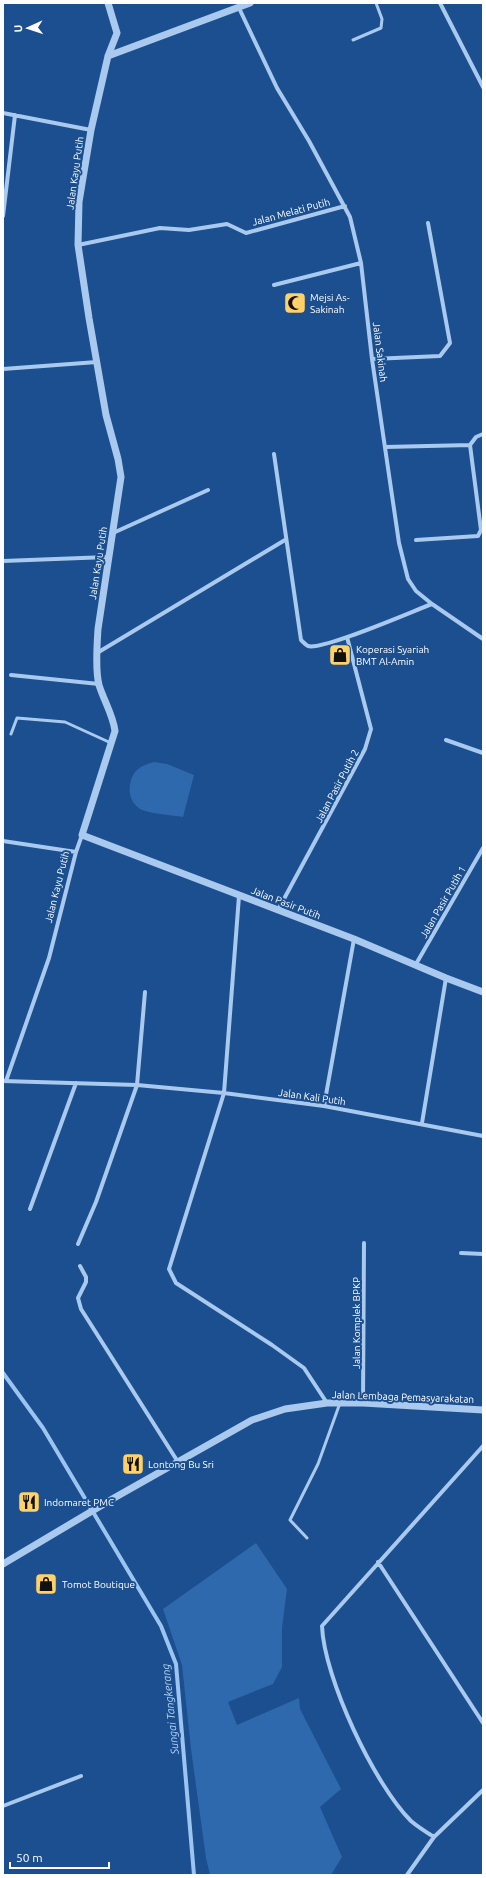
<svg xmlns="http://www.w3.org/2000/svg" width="486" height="1878" font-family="Ubuntu,sans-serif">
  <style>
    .green { fill: #2e69ad }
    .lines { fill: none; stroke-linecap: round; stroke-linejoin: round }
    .stream { stroke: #9cc4f0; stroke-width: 4 }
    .building { fill: #4478b7; stroke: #cfe3fa }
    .service { stroke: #a9c9ee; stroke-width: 3 }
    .minor { stroke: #a9c9ee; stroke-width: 4 }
    .tertiary { stroke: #a9c9ee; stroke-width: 7 }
    .labels { text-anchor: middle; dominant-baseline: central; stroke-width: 4; stroke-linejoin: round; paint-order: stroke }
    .street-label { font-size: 10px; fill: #fff; stroke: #1b4f8f }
    .poi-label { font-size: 10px; fill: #fff; stroke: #1b4f8f; text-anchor: start }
    .water-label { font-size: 11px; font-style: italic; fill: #b5d3f5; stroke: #1b4f8f }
  </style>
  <rect width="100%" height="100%" fill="#1b4f8f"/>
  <!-- green -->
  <path class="green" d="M154,762L167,764L194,775L183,817C172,815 152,814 142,810C128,803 126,785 135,772C140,766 147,764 154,762Z
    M256,1543L287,1589L282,1628V1667L273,1684L228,1702L237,1725L299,1698L300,1709L341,1789L320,1807L342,1857L331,1875H210L206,1858L191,1749L182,1665L163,1609Z"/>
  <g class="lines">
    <!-- stream -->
    <path class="stream" d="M3,1373L43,1428L161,1626L176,1664L194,1875"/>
  </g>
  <!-- building -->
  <path class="building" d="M299,296L302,308L290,311L288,298Z"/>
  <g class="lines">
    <!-- service -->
    <path class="service" d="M353,40L381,28L382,19L376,3
      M11,734L17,718L65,722L111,743
      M307,1538L290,1520L318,1464L340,1403"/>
    <!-- minor -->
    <path class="minor" d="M440,3L483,87
      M239,8L277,88L309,141L350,217L361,263L372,359L399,543L408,579L416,591L432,604L483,639
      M3,113L91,130
      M3,216L15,115
      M78,245L160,228L189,230L227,224L246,233L345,206
      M274,285L361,263
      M372,359L440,356L450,343L428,223
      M3,369L97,362
      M385,447L470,445
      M274,454L301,640C303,642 306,645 308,646C322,651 413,611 432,604
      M113,533L208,490
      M416,540L478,536L481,530L470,445L476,437L483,434
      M3,561L108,557
      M97,653L285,540
      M11,675L99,684
      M446,740L483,753
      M3,841L76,852
      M239,896L224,1093L169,1269L176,1283L272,1345L304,1368L327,1403
      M278,910L365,749L371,729L347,637
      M416,964L483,848
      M3,1081L137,1085L224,1093L324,1106L483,1136
      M6,1081L49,958L76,852L82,835
      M324,1106L354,939
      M422,1123L446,978
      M30,1209L76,1083
      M78,1244L96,1202L137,1085L145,992
      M461,1253L483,1254
      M80,1266L86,1277V1282L78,1298L81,1309L178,1462
      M363,1403L364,1243
      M483,1446L322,1626C324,1678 374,1784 411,1821C418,1827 426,1832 434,1837L483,1790
      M378,1562L483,1723
      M3,1806L81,1776
      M407,1875L434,1837"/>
    <!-- tertiary -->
    <path class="tertiary" d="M108,3L117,33L108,56L91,130L79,202L78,245L89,318L106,415L118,459L121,477L98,629C97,645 95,670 99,685C104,701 113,715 115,731L82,835L354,939L446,978L483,992
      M108,56L250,3
      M3,1564L114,1498L252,1420L285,1409L327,1403H363L483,1410"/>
  </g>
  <!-- icons -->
  <defs>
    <g id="mosque-square" transform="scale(1.15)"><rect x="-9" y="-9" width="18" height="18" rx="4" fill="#ffd166" stroke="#1b4f8f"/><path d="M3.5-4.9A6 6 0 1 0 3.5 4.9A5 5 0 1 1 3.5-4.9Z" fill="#111"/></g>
    <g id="shop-square" transform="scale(1.15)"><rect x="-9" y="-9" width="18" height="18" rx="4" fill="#ffd166" stroke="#1b4f8f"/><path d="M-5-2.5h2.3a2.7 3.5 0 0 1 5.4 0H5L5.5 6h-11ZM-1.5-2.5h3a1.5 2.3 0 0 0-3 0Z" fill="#111"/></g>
    <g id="restaurant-square" transform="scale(1.15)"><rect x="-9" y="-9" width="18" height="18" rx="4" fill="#ffd166" stroke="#1b4f8f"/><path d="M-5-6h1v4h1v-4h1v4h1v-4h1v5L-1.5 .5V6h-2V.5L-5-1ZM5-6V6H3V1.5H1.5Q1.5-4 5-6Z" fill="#111"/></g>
  </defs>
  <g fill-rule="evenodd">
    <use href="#mosque-square" x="295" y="303"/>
    <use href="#shop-square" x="340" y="655"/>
    <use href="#restaurant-square" x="133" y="1464"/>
    <use href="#restaurant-square" x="29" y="1502"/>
    <use href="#shop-square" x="46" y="1584"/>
  </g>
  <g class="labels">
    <!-- street labels -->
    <g class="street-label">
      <text transform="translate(75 173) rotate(-82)">Jalan Kayu Putih</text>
      <text transform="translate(291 212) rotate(-15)">Jalan Melati Putih</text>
      <text transform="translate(380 352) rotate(83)">Jalan Sakinah</text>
      <text transform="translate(98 563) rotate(-81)">Jalan Kayu Putih</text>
      <text transform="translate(337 786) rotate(-62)">Jalan Pasir Putih 2</text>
      <text transform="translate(57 887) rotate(-76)">Jalan Kayu Putih</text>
      <text transform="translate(443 902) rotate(-60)">Jalan Pasir Putih 1</text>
      <text transform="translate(286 903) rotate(21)">Jalan Pasir Putih</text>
      <text transform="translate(312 1097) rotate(8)">Jalan Kali Putih</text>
      <text transform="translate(356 1323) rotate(-90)">Jalan Komplek BPKP</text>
      <text transform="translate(403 1397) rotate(2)">Jalan Lembaga Pemasyarakatan</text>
    </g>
    <!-- poi labels -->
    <g class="poi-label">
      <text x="310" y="297">Mejsi As-<tspan x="310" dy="12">Sakinah</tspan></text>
      <text x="356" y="649">Koperasi Syariah<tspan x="356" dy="12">BMT Al-Amin</tspan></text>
      <text x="148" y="1464">Lontong Bu Sri</text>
      <text x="44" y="1502">Indomaret PMC</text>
      <text x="62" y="1584">Tomot Boutique</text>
    </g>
    <!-- water labels -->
    <g class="water-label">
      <text transform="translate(170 1709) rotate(-96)">Sungai Tangkerang</text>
    </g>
  </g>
  <!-- border -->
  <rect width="486" height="1878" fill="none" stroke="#ffffff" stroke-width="8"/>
  <!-- north arrow -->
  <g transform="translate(28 28) rotate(267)" stroke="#1b4f8f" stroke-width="3" paint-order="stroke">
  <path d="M0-3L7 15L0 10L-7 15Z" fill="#ffffff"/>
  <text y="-6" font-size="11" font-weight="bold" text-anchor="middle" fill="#ffffff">U</text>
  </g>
  <!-- scale -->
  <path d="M10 1862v6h99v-6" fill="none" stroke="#ffffff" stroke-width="2"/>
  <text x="16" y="1862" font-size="12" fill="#ffffff" stroke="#1b4f8f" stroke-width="3" paint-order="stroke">50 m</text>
</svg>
